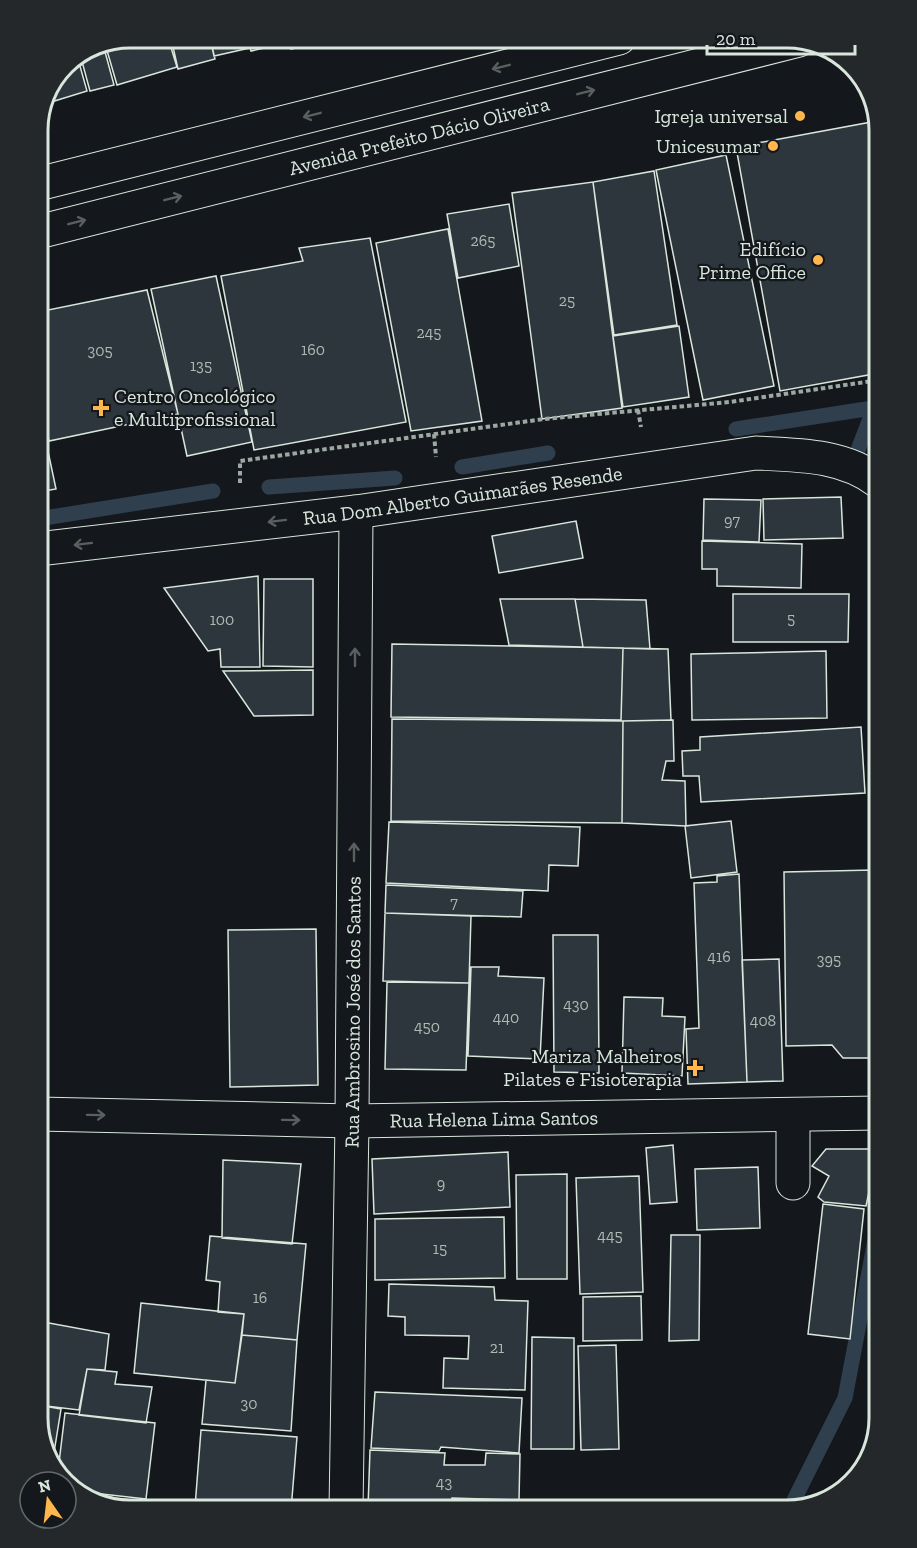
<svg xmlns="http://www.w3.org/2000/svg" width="917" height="1548" font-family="'Zilla Slab',serif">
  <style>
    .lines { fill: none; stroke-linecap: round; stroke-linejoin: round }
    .stream { stroke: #2f3f4d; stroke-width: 15 }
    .building { fill: #2c363c; stroke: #d8e6dc; stroke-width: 1.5 }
    .minor-casing { stroke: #d8e6dc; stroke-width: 35 }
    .major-casing { stroke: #d8e6dc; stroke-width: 35 }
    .path { stroke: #9da8a2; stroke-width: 4; stroke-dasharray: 4.5 3; stroke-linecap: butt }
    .minor { stroke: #14181c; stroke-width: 33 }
    .major { stroke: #14181c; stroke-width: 33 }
    .oneway { stroke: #59605f }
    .poi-dot { fill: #ffb74d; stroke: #14181c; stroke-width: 2 }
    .labels { text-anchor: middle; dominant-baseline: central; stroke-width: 4.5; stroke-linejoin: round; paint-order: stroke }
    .number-label { font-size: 16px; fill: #adbab4 }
    .poi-label { font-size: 20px; fill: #d8e6dc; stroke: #14181c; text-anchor: end }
    .street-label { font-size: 20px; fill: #d8e6dc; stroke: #14181c }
    .rim { fill: none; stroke: #d8e6dc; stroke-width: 3 }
  </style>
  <rect width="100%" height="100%" fill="#14181c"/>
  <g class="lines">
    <!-- stream -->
    <path class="stream" d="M736,429L879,407
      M858,450L874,408
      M462,467L548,453
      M269,487L395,478
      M38,519L213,491
      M789,1510L845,1398L879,1219"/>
  </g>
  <!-- building -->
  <path class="building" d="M130,38H168L177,67L117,85L106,47Z
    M171,38H210L215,59L178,69Z
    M210,38H248L250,48L214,56Z
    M248,38H287L288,43L251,51Z
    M289,38H340L291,49Z
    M355,38H393L357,45Z
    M104,48L114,85L90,91L81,58Z
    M78,59L87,91L48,103L65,64Z
    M877,121L879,373L780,391L736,147Z
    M726,155L774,386L703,400L656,170Z
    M654,171L677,325L614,335L593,182Z
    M593,182L622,408L542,419L512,193Z
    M509,204L519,266L458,278L447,214Z
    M448,229L482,421L411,431L376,243Z
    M370,238L406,422L254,450L221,276L303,261L299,248Z
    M216,276L252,442L187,456L151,289Z
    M147,290L178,414L49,441L38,388V312Z
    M679,326L689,397L623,407L613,336Z
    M38,404L56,489L38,492Z
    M841,497L843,538L764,540L763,499Z
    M704,499L761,500L759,542L703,540Z
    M576,521L583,558L499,573L492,536Z
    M702,541L802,544L801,588L717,586V569H702Z
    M258,576L260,667H221L220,649L208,651L164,588Z
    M264,579H313V667L263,666Z
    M733,594H849L848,642H733Z
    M500,599H575L583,647L509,645Z
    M575,599L646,600L650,649L583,647Z
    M392,644L623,648L621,720L391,717Z
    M623,648L668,649L671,720L621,721Z
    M826,651L827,718L692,720L691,654Z
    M313,670V715L254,716L223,671Z
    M392,719L623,721L622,823L391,821Z
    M673,720L674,761H666L662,780L685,781L686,826L622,823L623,721Z
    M861,727L865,793L701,802L699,776H683L682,751L700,750V737Z
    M731,821L737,872L691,878L685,826Z
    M389,822L580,827L578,866L549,865L548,891L386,883Z
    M873,870L874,1058H843L832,1045L786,1046L784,872Z
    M739,874L747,1082L688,1084L686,1029L699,1028L694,883L717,882V876Z
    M386,885L523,891L521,917L385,913Z
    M385,913L471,916L469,983L383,981Z
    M316,929L318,1085L230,1087L228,930Z
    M553,935H598L599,1073L554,1072Z
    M779,959L783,1081L747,1082L742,960Z
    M471,967H499L498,976L544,978L540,1059L468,1056Z
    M38,982H48L45,1066H38Z
    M387,982L469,983L466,1070L385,1069Z
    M624,997L663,998L662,1016L685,1017L682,1076L622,1073Z
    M673,1145L677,1202L650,1204L646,1148Z
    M826,1149H878L866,1206L824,1202L818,1197L829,1176L812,1166Z
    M508,1152L510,1207L374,1214L372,1159Z
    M223,1160L301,1164L292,1244L222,1238Z
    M758,1167L760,1228L697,1230L695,1169Z
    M567,1174V1279H517L516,1175Z
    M639,1176L643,1292L580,1294L576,1178Z
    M823,1204L864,1209L850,1339L808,1334Z
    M504,1217L505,1278L375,1280V1219Z
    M671,1235H700L699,1340L669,1341Z
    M210,1236L306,1244L297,1340L242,1335L244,1314L218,1312L220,1282L206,1280Z
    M389,1284L494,1287L495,1300L528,1301L525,1390L443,1388L444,1358L468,1359L469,1336L405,1335V1317L388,1316Z
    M641,1296L642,1340L583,1341V1297Z
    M141,1303L244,1314L235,1383L134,1373Z
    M38,1321L109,1334L105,1370L87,1369L79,1410L38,1405Z
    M242,1335L297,1340L291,1431L202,1424L206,1380L235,1383Z
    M532,1337L574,1338V1449H531Z
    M616,1345L619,1449L581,1450L578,1346Z
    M87,1369L117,1372L115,1384L152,1387L146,1423L79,1415Z
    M375,1392L522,1398L519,1453L441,1447L439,1451L371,1448Z
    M38,1405L61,1409L52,1465L47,1459L38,1418Z
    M65,1413L155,1423L146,1499L75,1491L58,1471Z
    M201,1430L297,1437L291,1510L195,1507Z
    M370,1450L445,1453L444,1465H485L486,1453L520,1454L519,1500L452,1498V1510L368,1508Z"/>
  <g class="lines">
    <!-- minor casing -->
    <g class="minor-casing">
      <g id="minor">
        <path id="s1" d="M38,549L356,512L756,453C800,455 844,455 879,482"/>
        <path id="s2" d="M38,1114L352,1121L879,1113"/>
        <path d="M793,1115V1183"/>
        <path id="s3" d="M346,1510L352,1121L356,512"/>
      </g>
    </g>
    <!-- major casing -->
    <g class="major-casing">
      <g id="major">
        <path d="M38,184L619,38"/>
        <path id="s4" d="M38,232L799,40"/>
      </g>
    </g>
    <!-- path -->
    <path class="path" d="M638,410L641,427
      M434,434L436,457
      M240,483V461L544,419L730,402L879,380"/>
    <!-- minor -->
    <use href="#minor" class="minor"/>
    <!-- major -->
    <use href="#major" class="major"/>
  </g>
  <!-- one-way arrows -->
  <defs><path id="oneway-shaft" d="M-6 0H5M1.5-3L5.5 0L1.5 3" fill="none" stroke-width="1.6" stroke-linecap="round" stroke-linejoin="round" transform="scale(1.5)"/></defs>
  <g class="oneway">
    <use href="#oneway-shaft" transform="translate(501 67) rotate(166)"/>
    <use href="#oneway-shaft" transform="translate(586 92) rotate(-14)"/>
    <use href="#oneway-shaft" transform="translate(312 115) rotate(166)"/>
    <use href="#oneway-shaft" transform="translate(173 198) rotate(-14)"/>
    <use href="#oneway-shaft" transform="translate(77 222) rotate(-14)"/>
    <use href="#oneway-shaft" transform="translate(277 521) rotate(173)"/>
    <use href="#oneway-shaft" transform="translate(83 544) rotate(173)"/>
    <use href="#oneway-shaft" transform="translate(355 657) rotate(-90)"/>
    <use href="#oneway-shaft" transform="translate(354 852) rotate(-90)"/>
    <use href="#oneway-shaft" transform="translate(96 1115) rotate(1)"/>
    <use href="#oneway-shaft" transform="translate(291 1120) rotate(1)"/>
  </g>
  <!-- markers -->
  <g class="poi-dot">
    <circle cx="800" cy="116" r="6"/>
    <circle cx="773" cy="146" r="6"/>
    <circle cx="818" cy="260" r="6"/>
    <path d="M98 399h6v6h6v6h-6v6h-6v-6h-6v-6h6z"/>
    <path d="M692 1059h6v6h6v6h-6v6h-6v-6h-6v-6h6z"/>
  </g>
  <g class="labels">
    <!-- number labels -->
    <g class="number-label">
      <text x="483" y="240">265</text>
      <text x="567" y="300">25</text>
      <text x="429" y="332">245</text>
      <text x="313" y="349">160</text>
      <text x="100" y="350">305</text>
      <text x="201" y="365">135</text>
      <text x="732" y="520">97</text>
      <text x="791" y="618">5</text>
      <text x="222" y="619">100</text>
      <text x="454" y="902">7</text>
      <text x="719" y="956">416</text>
      <text x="829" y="959">395</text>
      <text x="576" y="1004">430</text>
      <text x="506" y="1017">440</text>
      <text x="763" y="1020">408</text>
      <text x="427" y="1026">450</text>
      <text x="441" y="1183">9</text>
      <text x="610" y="1235">445</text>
      <text x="440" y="1248">15</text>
      <text x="260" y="1297">16</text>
      <text x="497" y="1347">21</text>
      <text x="249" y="1403">30</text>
      <text x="444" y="1482">43</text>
    </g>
    <!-- poi labels -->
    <g class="poi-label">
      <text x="788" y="116">Igreja universal</text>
      <text x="761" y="146">Unicesumar</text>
      <text x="806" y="249">Edifício<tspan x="806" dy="23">Prime Office</tspan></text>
      <text x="114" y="396" text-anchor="start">Centro Oncológico<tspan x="114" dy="23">e Multiprofissional</tspan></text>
      <text x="682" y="1056">Mariza Malheiros<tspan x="682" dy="23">Pilates e Fisioterapia</tspan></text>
    </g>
    <!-- street labels -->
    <g class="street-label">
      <text stroke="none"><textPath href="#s4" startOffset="393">Avenida Prefeito Dácio Oliveira</textPath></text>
      <text stroke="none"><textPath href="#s1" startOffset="428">Rua Dom Alberto Guimarães Resende</textPath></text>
      <text stroke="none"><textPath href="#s3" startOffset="498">Rua Ambrosino José dos Santos</textPath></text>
      <text stroke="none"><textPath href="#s2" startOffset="456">Rua Helena Lima Santos</textPath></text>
    </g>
  </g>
  <!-- crop -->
  <path d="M0 0H917V1548H0ZM130 48H787A82 82 0 0 1 869 130V1418A82 82 0 0 1 787 1500H130A82 82 0 0 1 48 1418V130A82 82 0 0 1 130 48Z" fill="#24282b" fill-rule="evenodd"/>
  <path class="rim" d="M130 48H787A82 82 0 0 1 869 130V1418A82 82 0 0 1 787 1500H130A82 82 0 0 1 48 1418V130A82 82 0 0 1 130 48Z"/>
  <!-- north arrow -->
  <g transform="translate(48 1500) rotate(346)"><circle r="28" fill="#14181c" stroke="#626a69" stroke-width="1.5"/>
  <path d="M0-4.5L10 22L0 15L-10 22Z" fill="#ffb74d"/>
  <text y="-9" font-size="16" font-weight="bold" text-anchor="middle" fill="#d8e6dc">N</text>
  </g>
  <!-- scale -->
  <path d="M707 45v9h148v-9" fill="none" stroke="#d8e6dc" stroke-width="3"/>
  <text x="716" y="45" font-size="18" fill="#d8e6dc" stroke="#14181c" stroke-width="4.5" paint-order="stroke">20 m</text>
</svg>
